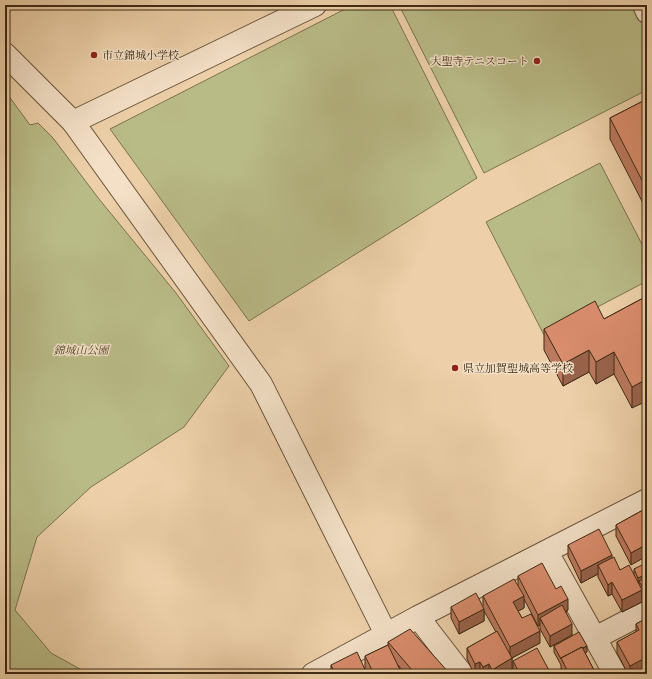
<svg xmlns="http://www.w3.org/2000/svg" width="652" height="679" font-family="'IM FELL French Canon','Noto Serif JP',serif">
  <style>
    .green { fill: #b9bb87; stroke: #7c724e }
    .lines { fill: none; stroke-linecap: round; stroke-linejoin: round }
    .minor-casing { stroke: #6a543a; stroke-width: 24 }
    .tertiary-casing { stroke: #6a543a; stroke-width: 24 }
    .minor { stroke: #f3e0c7; stroke-width: 22 }
    .tertiary { stroke: #f3e0c7; stroke-width: 22 }
    .wall { fill: #bb795e; stroke: #3e2a15 }
    .shaded-wall { fill: #99634c; stroke: #3e2a15 }
    .building { fill: #da8d6d; stroke: #3e2a15 }
    .poi-dot { fill: #8f2418; stroke: #f3e0c7; stroke-width: 1.5 }
    .labels { text-anchor: middle; dominant-baseline: central; stroke-width: 3; stroke-linejoin: round; paint-order: stroke }
    .poi-label { font-size: 11px; fill: #3e2a15; stroke: #f3e0c7; text-anchor: start }
    .park-label { font-size: 11px; font-style: italic; fill: #57472c; stroke: #f3e0c7 }
  </style>
  <rect width="100%" height="100%" fill="#edd0a9"/>
  <filter id="stains"><feTurbulence type="fractalNoise" baseFrequency=".005" numOctaves="4"/><feColorMatrix values="0 0 0 0 .2 0 0 0 0 .09 0 0 0 0 .02 0 0 0 .5 -.17"/></filter>
  <radialGradient id="worn" r=".72"><stop offset=".6" stop-color="#630" stop-opacity="0"/><stop offset="1" stop-color="#630" stop-opacity=".3"/></radialGradient>
  <!-- green -->
  <path class="green" d="M353,5H390L477,178L249,321L110,129Z
    M399,5H633L647,32V90L484,173Z
    M5,91L30,125L38,123L53,138L99,199L176,293L229,366L184,427L91,487L37,537L15,610L51,653L89,674H5Z
    M600,163L647,254V281L544,335L486,222Z"/>
  <g class="lines">
    <!-- minor casing -->
    <g class="minor-casing">
      <path id="minor" d="M644,5L647,12
        M73,122L315,5
        M547,552L615,674
        M418,617L462,674
        M595,638L647,611
        M313,674L418,617L647,500"/>
    </g>
    <!-- tertiary casing -->
    <g class="tertiary-casing">
      <path id="tertiary" d="M5,54L73,122L261,384L386,634"/>
    </g>
    <!-- minor -->
    <use href="#minor" class="minor"/>
    <!-- tertiary -->
    <use href="#tertiary" class="tertiary"/>
  </g>
  <!-- wall -->
  <path class="wall" d="M647,99V211L610,139V118Z
    M647,296L632,408L614,374L596,384L589,372L563,386L544,350V329L604,319Z
    M643,510L631,565L616,536V525Z
    M568,545L612,558L620,570L634,574V569L647,565V602L642,593V602L622,612L612,594L608,596L598,577V574L581,583L568,556Z
    M518,576L556,589L568,610L566,612L572,635L550,647L540,629V625L538,626L524,599V608L518,611L522,618L540,643L512,658V670L505,674H481L480,673L479,674H474L467,659V648L496,632L484,611V621L459,634L451,618V607L483,606V596L518,585Z
    M647,618V669L637,674H628L617,653V642L636,632V624Z
    M388,642L450,674H406L398,665L402,674H368L365,668V656L388,645Z
    M554,646L587,652L585,653L596,674H563L561,670V665L554,652Z
    M513,661L551,674H514L513,673Z
    M331,665L367,674H331Z"/>
  <!-- shaded-wall -->
  <path class="shaded-wall" d="M589,350V372L563,386V364Z
    M614,352V374L596,384V362Z
    M647,379V401L632,408V387Z
    M647,544V556L631,565V553Z
    M612,555V566L598,565V574L581,583V571Z
    M647,574V580L639,581V584H638V578Z
    M612,582V594L608,596V585Z
    M642,590V602L622,612V600Z
    M524,596V608L513,614V602Z
    M568,599V610L543,624L540,618V625L538,626V615Z
    M484,609V621L459,634V622Z
    M572,624V635L550,647V636Z
    M540,631V643L510,659V647Z
    M587,646V652L564,664L562,660Z
    M647,652V669L637,674H630V666Z
    M512,658V670L505,674H492V670Z
    M480,662V673L479,674H475V664Z
    M489,664V674H483V667Z"/>
  <!-- building -->
  <path class="building" d="M647,99V190L610,118Z
    M647,296V379L632,387L614,352L596,362L589,350L563,364L544,329L595,301L604,319Z
    M643,510L647,518V544L631,553L616,525Z
    M599,529L612,555L581,571L568,545Z
    M614,557L620,570L629,565L642,590L622,600L612,582L608,585L598,565Z
    M542,563L556,589L561,586L568,599L538,615L518,576Z
    M646,563L647,565V574L638,578L634,569Z
    M647,577V596L639,581Z
    M514,579L524,596L513,602L522,618L531,614L540,631L510,647L483,596Z
    M476,593L484,609L459,622L451,607Z
    M562,605L572,624L550,636L540,618Z
    M647,618V652L646,653L647,655V657L630,666L617,642L639,630L636,624Z
    M410,629L450,674H407L412,670L388,642Z
    M497,631L512,658L492,670L489,664L483,667L480,662L475,664L467,648Z
    M579,632L587,646L582,648V647L561,658V659L554,646Z
    M388,645L402,674H374L365,656Z
    M582,647L596,674H569L561,658Z
    M537,648L551,674H520L513,661Z
    M357,652L367,674H335L331,665Z"/>
  <!-- markers -->
  <g class="poi-dot">
    <circle cx="94" cy="55" r="4"/>
    <circle cx="537" cy="61" r="4"/>
    <circle cx="455" cy="368" r="4"/>
  </g>
  <g class="labels">
    <!-- poi labels -->
    <g class="poi-label">
      <text x="102" y="55">市立錦城小学校</text>
      <text x="529" y="61" text-anchor="end">大聖寺テニスコート</text>
      <text x="463" y="368">県立加賀聖城高等学校</text>
    </g>
    <!-- park labels -->
    <g class="park-label">
      <text x="81" y="350">錦城山公園</text>
    </g>
  </g>
  <!-- margin -->
  <rect width="652" height="679" fill="none" stroke="#edd0a9" stroke-width="20"/>
  <rect x="6" y="6" width="640" height="667" fill="none" stroke="#3e2a15" stroke-width="2"/>
  <rect x="10" y="10" width="632" height="659" fill="none" stroke="#3e2a15"/>
  <rect width="100%" height="100%" filter="url(#stains)"/>
  <rect width="100%" height="100%" fill="url(#worn)"/>
</svg>
